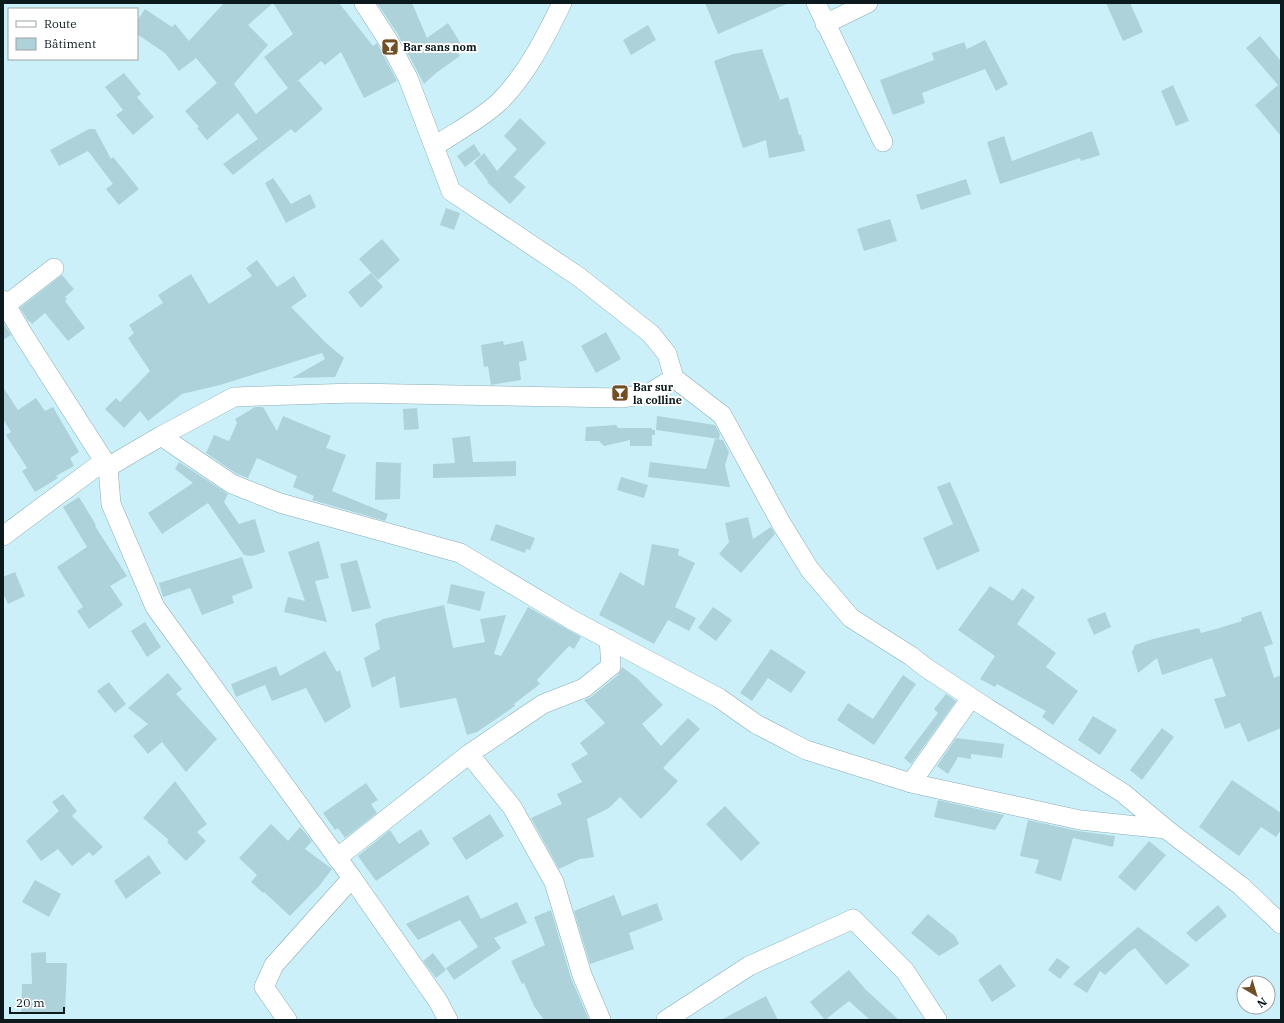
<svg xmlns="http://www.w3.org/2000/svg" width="1284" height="1023" font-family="'IBM Plex Serif',serif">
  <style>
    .building { fill: #aed2da; fill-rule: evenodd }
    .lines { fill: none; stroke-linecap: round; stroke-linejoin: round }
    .minor-casing { stroke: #89acb4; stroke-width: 20 }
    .minor { stroke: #fff; stroke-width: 19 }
    .labels { text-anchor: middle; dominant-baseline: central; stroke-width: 4; stroke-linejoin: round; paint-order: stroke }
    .poi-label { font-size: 11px; font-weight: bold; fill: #0c1a1d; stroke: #fff; text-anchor: start }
  </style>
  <rect width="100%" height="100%" fill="#ccf0f9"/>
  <!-- building -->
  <path class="building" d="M224,3H339L373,46L377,43L397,81L364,98L341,52L325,65L321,61L294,84L298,80L323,109L295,133L291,129L233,175L223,164L258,139L238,113L207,140L197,128L199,127L185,111L217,83L196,58L179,71L165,53L137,34V21L145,9L172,27L175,24L189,41ZM273,3L293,34L264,57L288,88L256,114L234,84L268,45L248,25Z
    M377,3H412L427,38L448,23L461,44L455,49L460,56L436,73L424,84L397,33Z
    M705,3H789L718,34Z
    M1106,3H1130L1143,32L1123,41Z
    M648,25L656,40L631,55L623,40Z
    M1260,36L1281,61V136L1255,105L1278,85L1246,48Z
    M985,40L1008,84L996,91L985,69L922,93L925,103L893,115L880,80L934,60L932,53L964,42L967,49Z
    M762,49L780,100L788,97L799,135H801L805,151L769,158L766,140L743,148L714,61L733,54Z
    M124,73L141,94L137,97L154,117L133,135L116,115L123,110L105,87Z
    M1173,85L1189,121L1176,126L1161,91Z
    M520,118L546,143L514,177L526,187L510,204L487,182L488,181L474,163L484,153L497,171L517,149L504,136Z
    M89,129H95L111,159L113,157L139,189L119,205L106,189L113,184L88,151L59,166L50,150Z
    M1092,131L1100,155L1081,161L1080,158L1000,184L987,142L1004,136L1012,161Z
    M474,144L481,155L465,167L457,156Z
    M273,178L291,204L310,194L316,207L286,223L265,183Z
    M966,179L971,194L921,210L916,195Z
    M446,208L460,213L454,230L440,225Z
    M890,219L897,241L864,251L857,229Z
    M382,239L400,260L378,280L359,259Z
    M257,260L277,287L294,276L307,296L291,307L325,342L344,358L335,377L292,378L325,359L322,353L220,385L182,394L148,421L140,411L124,428L105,409L116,398L120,402L150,371L128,338L134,333L129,325L163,303L158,295L191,274L209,304L252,276L246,268Z
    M371,273L383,287L361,308L348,292Z
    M62,275L74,289L65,297L67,299L65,301L85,328L68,341L45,313L32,324L30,321L29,322L20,308Z
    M3,322L11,335L3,340Z
    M606,332L621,359L596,373L581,346Z
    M503,341L504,345L523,341L527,360L519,362L521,380L491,385L488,366L484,367L481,345Z
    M3,387L18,410L36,398L45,411L53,407L79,452L70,458L74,466L56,476L58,478L35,492L22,471L27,468L6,435L11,432L3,419Z
    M255,407H263L277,431L283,416L331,436L326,448L346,455L332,491L388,514L385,521L312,500L314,496L293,487L297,476L257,458L248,478L237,474L206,453L214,435L229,441L237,423L235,419Z
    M417,408L419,429L404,430L403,409Z
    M657,416L715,425L720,434L719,439L656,430Z
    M616,425L618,428H652V430H655V435H652V446H630V440L604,446L599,441H585L586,427Z
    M470,436L473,462L516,461V476L433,478V464L455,463L452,438Z
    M715,439L723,440L729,452L725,465L730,487L648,477L650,462L706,469Z
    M179,462L228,494L224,502L239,524L255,519L265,552L252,556L244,555L208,503L162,534L148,513L193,483L175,469Z
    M376,462L401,463L400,499L375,500Z
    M621,477L648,485L644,498L617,490Z
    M950,482L980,551L937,570L923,538L953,524L937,487Z
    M79,497L96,525L95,526L127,576L110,586L123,605L89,629L77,611L83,607L57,567L87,547L63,507Z
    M748,517L753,539L771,527L775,534L741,573L719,554L729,542L725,523Z
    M496,524L535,538L530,550L526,549L525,553L490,540Z
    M319,541L329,578L315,581L327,622L284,612L288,597L305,601L288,552Z
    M652,544L679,549L678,555L695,563L675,607L696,618L689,631L668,620L654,644L599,615L620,572L644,586Z
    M242,557L253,588L232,596L234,603L202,615L190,588L163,597L159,583Z
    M357,560L371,608L352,612L340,564Z
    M15,572L25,596L8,604L3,593V577Z
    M451,584L485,592L480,611L447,603Z
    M990,586L1013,601L1022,588L1035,597L1017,624L1056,653L1046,667L1078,691L1053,725L1042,717L1046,711L997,684L995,687L980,679L995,656L958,630Z
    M444,605L453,648L485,642L480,619L506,615L494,654L501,656L528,607L581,637L574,649L569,646L537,680L540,684L514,704L515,706L477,732L467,735L456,698L400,708L395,676L372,688L364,658L380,649L375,624L383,619Z
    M713,607L732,620L716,641L698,628Z
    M1261,611L1273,644L1264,647L1274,678L1281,675V728L1248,742L1240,723L1225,729L1214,699L1226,696L1212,658L1162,675L1157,658L1138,673L1132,652L1135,645L1153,639L1190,630L1199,628L1201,633L1216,629L1242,621L1241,618Z
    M1105,612L1111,627L1094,635L1087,619Z
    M145,622L161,647L147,657L131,631Z
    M771,649L806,672L791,693L768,678L752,701L740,693Z
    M325,651L337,672L340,670L351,707L325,723L306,688L272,701L265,685L236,697L231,684L276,666L280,676Z
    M622,667L637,678L663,705L642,724L661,746L688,718L700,729L663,768L678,781L667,793L641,819L620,797L609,808L587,819L594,857L580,859L559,869L531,818L562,804L557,794L582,782L571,764L588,754L580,743L605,723L584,700L591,697L618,675Z
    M168,673L182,689L176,694L217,739L186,772L162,742L148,754L133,736L148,724L128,708Z
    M903,675L916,684L874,745L837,720L848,703L873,719Z
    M109,682L126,704L115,713L97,691Z
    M946,694L956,701L911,764L904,758L938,713L934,709Z
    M1093,716L1117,730L1100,755L1078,740Z
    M1162,728L1174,737L1142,780L1130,770Z
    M956,738L1004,744L1002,758L971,754V759L958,757L948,774L937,766Z
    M1232,780L1281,813V830L1276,837L1261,827L1239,856L1199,827Z
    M175,781L207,824L197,832L206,841L186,861L167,842L169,840L143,818Z
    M366,783L378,800L371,804L377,813L345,838L338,828L335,830L323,813Z
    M63,794L77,811L72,816L103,847L93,856L89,852L72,866L58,849L41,861L26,841L59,811L52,802Z
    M938,800L1004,815L995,830L934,817Z
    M725,806L760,843L741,861L706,824Z
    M490,814L504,836L466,860L452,838Z
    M1028,820L1078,831L1115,836L1113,847L1073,838L1061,881L1035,873L1039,860L1020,856Z
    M271,824L288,841L300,827L312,841L305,849L332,869L320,885L290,916L264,892L263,893L251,882L257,875L239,858Z
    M421,829L430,844L376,881L358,856L390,830L399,844Z
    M1149,841L1166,855L1135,891L1118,877Z
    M149,855L161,873L126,899L114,881Z
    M35,880L61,894L49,917L22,902Z
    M468,895L481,919L517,902L527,923L494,938L501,948L454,980L446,968L478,947L460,920L418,940L406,924Z
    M614,895L622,916L657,903L663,920L629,933L634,949L590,964L574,911Z
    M1218,905L1227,916L1196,942L1186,933Z
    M551,910L571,978L589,1020H544L534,1006L524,983L522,984L511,961L545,945L534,917Z
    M928,914L955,936L959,944L939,956L911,933Z
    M1138,927L1190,965L1166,985L1135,948L1129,952L1105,975L1100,971L1087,993L1073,984Z
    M46,952V963H67L65,1014L21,1013L22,984H32L31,953Z
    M433,953L446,970L436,978L423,961Z
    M1057,958L1070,967L1060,979L1048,970Z
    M1000,964L1016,986L992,1002L978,980Z
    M849,970L865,989L899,1020H870L849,1001L825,1020L810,1002Z
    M766,996L778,1020H721Z"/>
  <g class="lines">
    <!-- minor casing -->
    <g class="minor-casing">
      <path id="minor" d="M364,3L389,42L408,78L451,191L579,277L651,334L667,354L674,378L722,415L781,523L810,570L851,618L911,656L925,667L987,708L1123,793L1166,829L1241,886L1281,924
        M816,3L883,142
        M825,24L868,3
        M435,146C456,132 479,120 498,103C526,76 545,38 562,3
        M3,300L24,336L108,467
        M6,305L54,268
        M161,436L232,484L280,503L460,553L572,620L719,698L756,724L806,750L911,783L1080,820L1166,829
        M3,536L104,461
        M469,754L543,704L584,688L611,666L609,639
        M911,783L971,698
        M337,858L469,754L512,807L554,882L582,975L601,1020
        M352,878L438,1001L448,1020
        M287,1020L264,987L274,965L352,878L155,607L111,504L108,467L161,436L234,397L353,393L621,398L648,394L674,378
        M666,1020L749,966L853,919L905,971L937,1020"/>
    </g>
    <!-- minor -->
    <use href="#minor" class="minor"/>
  </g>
  <!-- icons -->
  <defs>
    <g id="bar-square" transform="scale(0.9)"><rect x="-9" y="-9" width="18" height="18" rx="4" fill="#704f26" stroke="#fff"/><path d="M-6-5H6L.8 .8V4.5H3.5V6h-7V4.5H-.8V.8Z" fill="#fff"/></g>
  </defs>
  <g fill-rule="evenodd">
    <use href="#bar-square" x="390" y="47"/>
    <use href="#bar-square" x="620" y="393"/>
  </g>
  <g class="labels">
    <!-- poi labels -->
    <g class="poi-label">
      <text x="403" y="47">Bar sans nom</text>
      <text x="633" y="387">Bar sur<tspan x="633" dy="13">la colline</tspan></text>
    </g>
  </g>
  <!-- border -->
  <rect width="1284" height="1023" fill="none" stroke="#0c1a1d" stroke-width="8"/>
  <!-- legend -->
  <rect x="8" y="8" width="130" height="52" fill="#ffffff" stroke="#9ea3a5"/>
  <rect x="16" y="21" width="20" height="6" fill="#ffffff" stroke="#9ea3a5"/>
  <text x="44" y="28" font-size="12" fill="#0c1a1d">Route</text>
  <rect x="16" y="38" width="20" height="12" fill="#aed2da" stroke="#9ea3a5"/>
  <text x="44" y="48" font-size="12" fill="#0c1a1d">Bâtiment</text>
  <!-- north arrow -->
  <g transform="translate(1256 995) rotate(142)"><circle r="19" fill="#ffffff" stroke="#9ea3a5"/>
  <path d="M0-3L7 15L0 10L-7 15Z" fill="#704f26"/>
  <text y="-6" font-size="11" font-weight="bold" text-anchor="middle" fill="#0c1a1d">N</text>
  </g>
  <!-- scale -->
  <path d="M10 1007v6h54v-6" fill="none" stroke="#0c1a1d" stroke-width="2"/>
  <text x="16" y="1007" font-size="12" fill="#0c1a1d" stroke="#ffffff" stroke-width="3" paint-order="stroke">20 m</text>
</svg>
